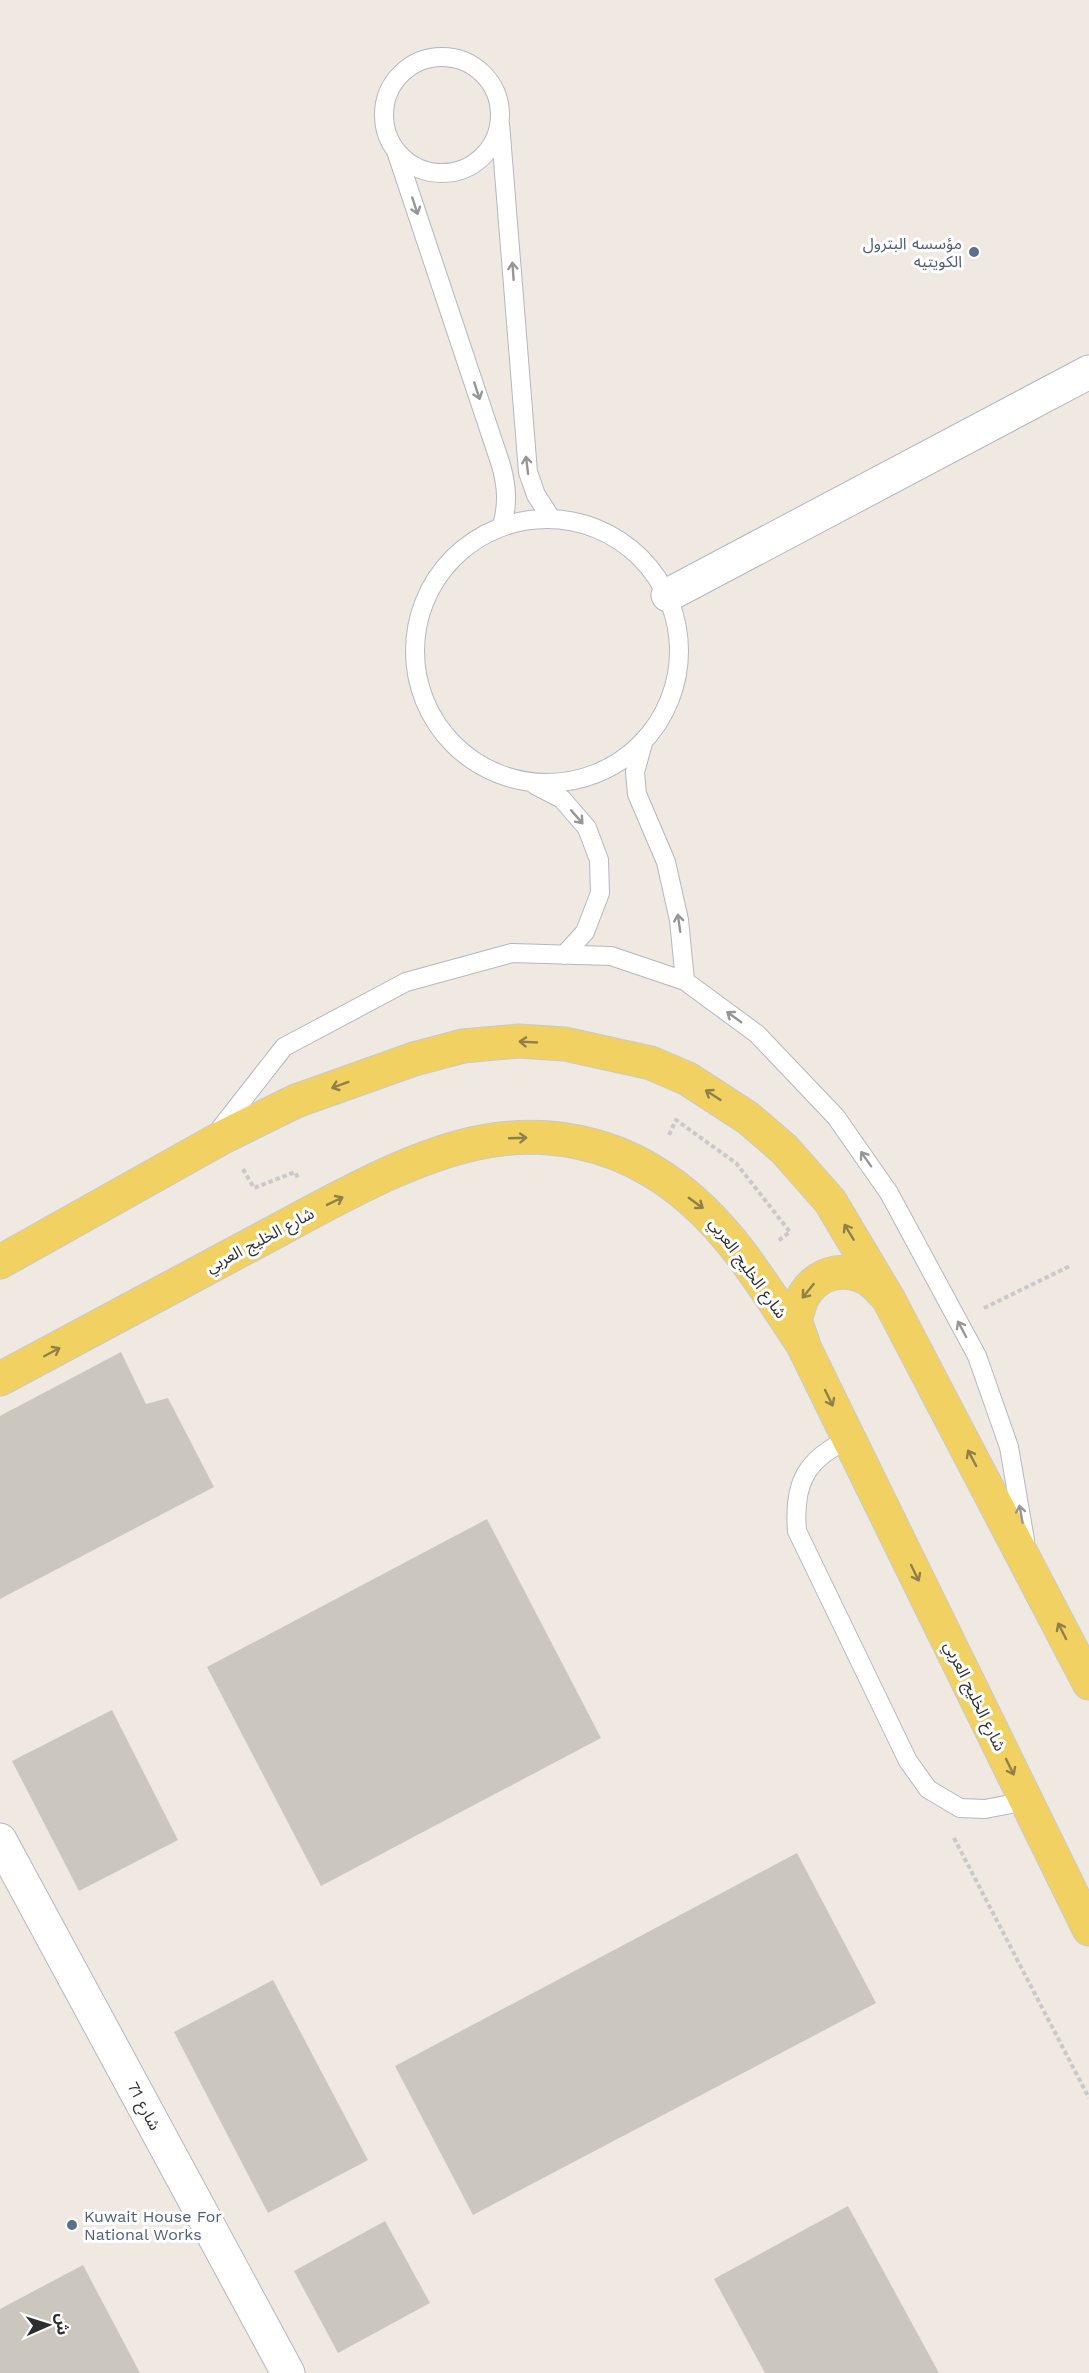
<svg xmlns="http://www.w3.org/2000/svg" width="1089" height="2373" font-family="'Work Sans','Noto Sans Arabic',sans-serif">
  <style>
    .building { fill: #cbc7bf }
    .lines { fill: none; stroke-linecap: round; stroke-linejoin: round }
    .lane-casing { stroke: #b4b7c1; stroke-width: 20 }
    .street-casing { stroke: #b4b7c1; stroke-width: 35 }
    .primary-casing { stroke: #c9c9c9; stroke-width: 35 }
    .path { stroke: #c9c9c9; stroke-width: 4; stroke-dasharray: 4.5 3; stroke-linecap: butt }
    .lane { stroke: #fff; stroke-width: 18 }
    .street { stroke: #fff; stroke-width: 33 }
    .primary { stroke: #f2d163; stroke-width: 33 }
    .oneway { stroke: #969696 }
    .oneway2 { stroke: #908048 }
    .service-dot { fill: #5c6f8a; stroke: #fff; stroke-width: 2 }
    .labels { text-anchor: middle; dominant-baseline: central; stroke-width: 6; stroke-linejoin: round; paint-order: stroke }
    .service-label { font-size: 16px; fill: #4e5e75; stroke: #fff; text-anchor: end }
    .street-label { font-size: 16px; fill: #2e2e2e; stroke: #fff }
  </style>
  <rect width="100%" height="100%" fill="#efe9e1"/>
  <!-- building -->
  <path class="building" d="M121,1352L146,1404L168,1398L214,1487L0,1599V1416Z
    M487,1519L601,1738L321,1886L207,1667Z
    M112,1710L178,1840L79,1891L12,1761Z
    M797,1853L876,2003L473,2215L395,2066Z
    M273,1980L368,2160L268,2213L174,2032Z
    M848,2206L939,2373H765L714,2279Z
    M385,2221L430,2303L338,2353L294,2271Z
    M83,2265L140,2373H0V2309Z"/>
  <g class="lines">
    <!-- lane casing -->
    <g class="lane-casing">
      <path id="lane" d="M384 115a58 58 0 1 1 116 0a58 58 0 1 1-116 0Z
        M500,123L528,472L536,495L551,518
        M396,151L501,465C507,487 508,504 502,526
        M415 651a132 132 0 1 1 264 0a132 132 0 1 1-264 0Z
        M643,743L635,772L637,794L666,862L679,920L685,981
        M535,785L562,799L587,828L599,860L600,893L585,932L564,955
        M216,1134L284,1047L406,982L512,953L611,956L685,981L757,1034L836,1117L889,1193L977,1356L1009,1447L1025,1540
        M849,1439C806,1459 793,1483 797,1531L908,1761L928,1789L960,1808L985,1809L1026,1801"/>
    </g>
    <!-- street casing -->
    <g class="street-casing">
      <path id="street" d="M668,595L1089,372
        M0,1840L288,2373"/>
    </g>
    <!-- primary casing -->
    <g class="primary-casing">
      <path id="primary" d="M0,1262L223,1137L296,1101L414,1059L463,1046L519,1041L565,1044L651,1063L688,1079L748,1118L784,1149L830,1201L889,1300L1089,1683
        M803,1343C801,1336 797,1328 796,1321C796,1316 798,1311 799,1307C810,1268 858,1260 882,1292
        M0,1379C85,1333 171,1288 256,1242C328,1204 420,1148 501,1139C553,1133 606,1143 652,1171C721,1212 760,1280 803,1345L1089,1929"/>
    </g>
    <!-- path -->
    <path class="path" d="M669,1135L676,1120L736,1163L790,1232L778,1241
      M243,1169L254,1188L295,1172L298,1178
      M984,1308L1070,1266
      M954,1838L1089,2098"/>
    <!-- lane -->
    <use href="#lane" class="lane"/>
    <!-- street -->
    <use href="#street" class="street"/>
    <!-- primary -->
    <use href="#primary" class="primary"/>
  </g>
  <!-- one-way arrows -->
  <defs><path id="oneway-shaft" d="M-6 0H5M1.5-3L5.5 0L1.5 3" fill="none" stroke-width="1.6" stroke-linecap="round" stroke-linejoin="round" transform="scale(1.5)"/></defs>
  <g class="oneway">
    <use href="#oneway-shaft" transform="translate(415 206) rotate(72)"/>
    <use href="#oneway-shaft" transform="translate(513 271) rotate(-94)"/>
    <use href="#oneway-shaft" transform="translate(477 391) rotate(72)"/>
    <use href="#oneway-shaft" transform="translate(527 465) rotate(-97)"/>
    <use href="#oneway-shaft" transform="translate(577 817) rotate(49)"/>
    <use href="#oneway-shaft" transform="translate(679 923) rotate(-98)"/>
    <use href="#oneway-shaft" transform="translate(734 1017) rotate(-144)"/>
    <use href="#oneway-shaft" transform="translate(866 1159) rotate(-125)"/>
    <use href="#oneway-shaft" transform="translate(962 1329) rotate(-118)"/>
    <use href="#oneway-shaft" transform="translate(1021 1514) rotate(-100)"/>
  </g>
  <g class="oneway2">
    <use href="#oneway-shaft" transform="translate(528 1042) rotate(-177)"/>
    <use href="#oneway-shaft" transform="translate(340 1085) rotate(160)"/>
    <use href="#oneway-shaft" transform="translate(713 1095) rotate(-147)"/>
    <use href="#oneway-shaft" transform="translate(518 1138) rotate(-2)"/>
    <use href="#oneway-shaft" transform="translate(335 1201) rotate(-26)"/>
    <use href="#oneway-shaft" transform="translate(696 1203) rotate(36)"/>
    <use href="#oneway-shaft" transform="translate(849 1232) rotate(-121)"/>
    <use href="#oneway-shaft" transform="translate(808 1291) rotate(129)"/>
    <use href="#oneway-shaft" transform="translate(52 1352) rotate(-28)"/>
    <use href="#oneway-shaft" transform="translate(829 1398) rotate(64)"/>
    <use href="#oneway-shaft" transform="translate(972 1458) rotate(-118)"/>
    <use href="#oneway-shaft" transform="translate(915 1573) rotate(64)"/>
    <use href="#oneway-shaft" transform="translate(1062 1631) rotate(-117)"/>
    <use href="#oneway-shaft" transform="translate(1010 1767) rotate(64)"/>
  </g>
  <!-- markers -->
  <g class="service-dot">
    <circle cx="974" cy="252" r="6"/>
    <circle cx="72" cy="2225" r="6"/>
  </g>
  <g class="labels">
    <!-- service labels -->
    <g class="service-label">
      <text x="962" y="243">مؤسسه البترول<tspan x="962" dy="18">الكويتيه</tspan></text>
      <text x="84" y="2216" text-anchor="start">Kuwait House For<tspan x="84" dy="18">National Works</tspan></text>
    </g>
    <!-- street labels -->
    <g class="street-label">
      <text transform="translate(260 1240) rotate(-28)">شارع الخليج العربي</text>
      <text transform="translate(748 1268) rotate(54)">شارع الخليج العربي</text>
      <text transform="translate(975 1696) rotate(64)">شارع الخليج العربي</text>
      <text transform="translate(144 2106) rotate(62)">شارع 71</text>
    </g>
  </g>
  <!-- north arrow -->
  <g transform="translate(48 2325) rotate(87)" stroke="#ffffff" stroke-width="4.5" paint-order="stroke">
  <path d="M0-4.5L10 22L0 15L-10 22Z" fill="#2e2e2e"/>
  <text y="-9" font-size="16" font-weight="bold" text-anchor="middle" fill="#2e2e2e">ش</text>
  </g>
</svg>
